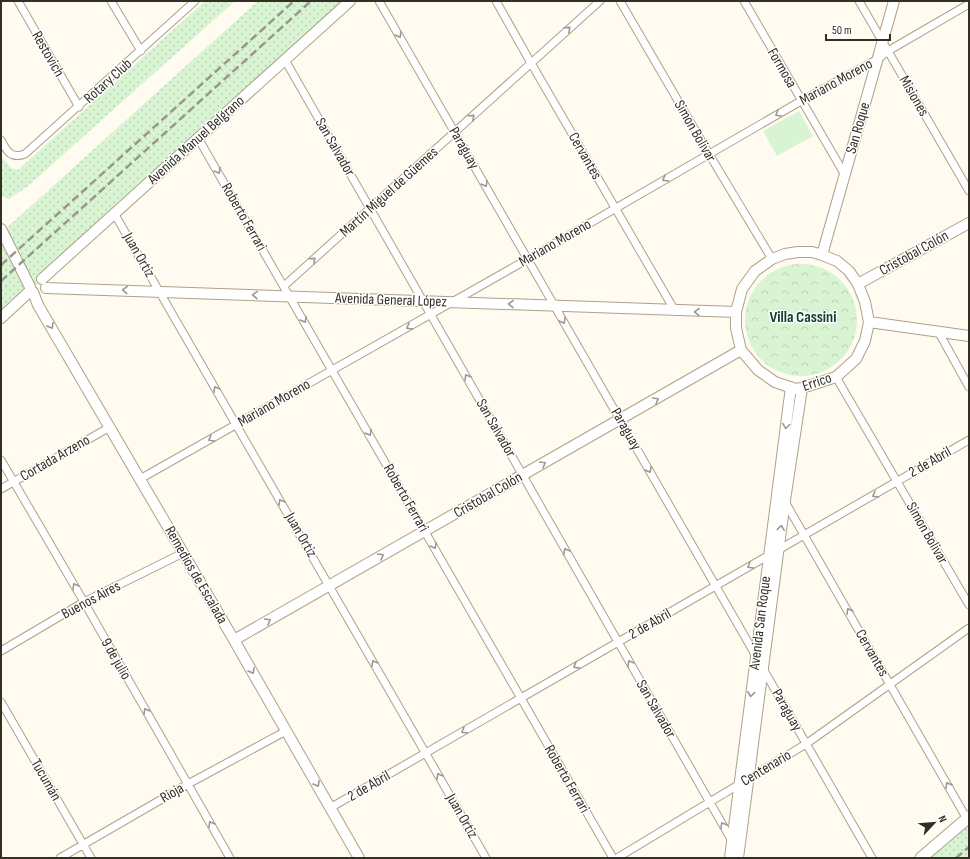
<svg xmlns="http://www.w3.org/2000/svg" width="970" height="859" font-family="'Sofia Sans Condensed',sans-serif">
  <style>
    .grass { fill: url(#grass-dots) }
    .park { fill: url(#park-crowns) }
    .garden { fill: #d8f4d2 }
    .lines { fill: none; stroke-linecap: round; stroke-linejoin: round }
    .street-casing { stroke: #aca289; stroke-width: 9 }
    .secondary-casing { stroke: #aca289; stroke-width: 12 }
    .primary-casing { stroke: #aca289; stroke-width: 13 }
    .street { stroke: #fff; stroke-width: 7 }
    .secondary { stroke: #fff; stroke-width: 10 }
    .primary { stroke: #fff; stroke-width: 11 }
    .rail { stroke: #9a968c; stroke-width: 2.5; stroke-dasharray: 8 4; stroke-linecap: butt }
    .oneway { stroke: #999792 }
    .labels { text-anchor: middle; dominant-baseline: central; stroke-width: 3; stroke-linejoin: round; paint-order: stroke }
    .street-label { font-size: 15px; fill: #332f25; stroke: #fff }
    .neighbourhood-label { font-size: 16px; font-weight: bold; fill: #114130; stroke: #fff }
  </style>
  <defs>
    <pattern id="grass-dots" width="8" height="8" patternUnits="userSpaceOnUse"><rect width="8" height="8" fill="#d8f4d2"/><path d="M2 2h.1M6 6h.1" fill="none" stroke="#bad2b4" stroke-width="1.8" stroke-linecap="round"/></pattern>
    <pattern id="park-crowns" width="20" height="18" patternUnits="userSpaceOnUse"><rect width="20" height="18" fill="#d8f4d2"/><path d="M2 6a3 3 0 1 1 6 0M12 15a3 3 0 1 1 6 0" fill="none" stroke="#bad2b4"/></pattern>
  </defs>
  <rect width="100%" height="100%" fill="#fffbf0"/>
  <!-- grass -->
  <path class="grass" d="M205,1H235L28,186L9,199L2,196L1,156L11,168L18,170Z
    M258,1H350L42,279L31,290L1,318V233Z
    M969,817V858H921Z"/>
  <!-- park -->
  <path class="park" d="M745 320a56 56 0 1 1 112 0a56 56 0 1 1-112 0Z"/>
  <!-- garden -->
  <path class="garden" d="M799,111L813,136L777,156L763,131Z"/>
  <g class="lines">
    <!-- street casing -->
    <g class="street-casing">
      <path id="street" d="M18,1L79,107
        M111,1L141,51
        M379,1L756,656
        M496,1L531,63L675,311
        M620,1L709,154L772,259
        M744,1L845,175
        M859,1L969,191
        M285,60L732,841
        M198,138L613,858
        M1,140C7,152 11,159 25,154L195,1
        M114,213L486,858
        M284,286L600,1
        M938,331L969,387
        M836,377L969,605
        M1,460L84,602L230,858
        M140,479L528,259L801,101L878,59L888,51L969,4
        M1,489L110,427
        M784,500L967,819
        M1,651L84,602L183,553
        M762,667L872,858
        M1,702L91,858
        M330,808L969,440
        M60,858L188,784L286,731
        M617,858L806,744L969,628"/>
    </g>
    <!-- secondary casing -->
    <g class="secondary-casing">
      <path id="secondary" d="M1,229L30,287
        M798,252H812L822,255L837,261L849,271L858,284L865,302L869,322L865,341L856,359L836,377L802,388L795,389L775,382L758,370L741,350L736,328V312L742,289L755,271L772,259L785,254Z
        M822,255L894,1
        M42,279L350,1
        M858,284L969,223
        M46,288L736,312
        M33,292L38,305L234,640L359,858
        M1,318L31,290
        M869,322L969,336
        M234,640L741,350
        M730,858L791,387
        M738,858L785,500L802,388"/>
    </g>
    <!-- primary casing -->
    <g class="primary-casing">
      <path id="primary" d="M921,858L969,817"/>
    </g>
    <!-- street -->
    <use href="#street" class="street"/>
    <!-- secondary -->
    <use href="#secondary" class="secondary"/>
    <!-- primary -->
    <use href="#primary" class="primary"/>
    <!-- rail -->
    <path class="rail" d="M1,265L294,1
      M1,281L311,1
      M956,858L969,847"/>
  </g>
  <!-- one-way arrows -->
  <defs><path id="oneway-chevron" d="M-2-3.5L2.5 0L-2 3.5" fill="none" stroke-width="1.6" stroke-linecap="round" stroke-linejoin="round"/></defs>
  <g class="oneway">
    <use href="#oneway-chevron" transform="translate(568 29) rotate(-42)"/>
    <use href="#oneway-chevron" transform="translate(399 35) rotate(60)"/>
    <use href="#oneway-chevron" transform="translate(778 114) rotate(150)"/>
    <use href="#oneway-chevron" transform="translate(472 117) rotate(-42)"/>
    <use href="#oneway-chevron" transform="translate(218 171) rotate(60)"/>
    <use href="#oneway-chevron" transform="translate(665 179) rotate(150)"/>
    <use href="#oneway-chevron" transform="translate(485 184) rotate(60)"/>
    <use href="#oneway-chevron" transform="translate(313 260) rotate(-42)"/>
    <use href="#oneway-chevron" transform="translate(125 290) rotate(-178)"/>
    <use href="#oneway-chevron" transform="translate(255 295) rotate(-178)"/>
    <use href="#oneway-chevron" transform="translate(511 304) rotate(-179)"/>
    <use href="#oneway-chevron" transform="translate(697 312) rotate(-179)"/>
    <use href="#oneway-chevron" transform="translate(304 320) rotate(60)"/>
    <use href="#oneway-chevron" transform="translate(563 321) rotate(60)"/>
    <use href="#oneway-chevron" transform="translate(51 326) rotate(60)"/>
    <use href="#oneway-chevron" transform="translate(409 327) rotate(150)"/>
    <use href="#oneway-chevron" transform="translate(467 377) rotate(-120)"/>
    <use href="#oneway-chevron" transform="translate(216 389) rotate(-120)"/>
    <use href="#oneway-chevron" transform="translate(656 400) rotate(-30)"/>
    <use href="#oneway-chevron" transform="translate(786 426) rotate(98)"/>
    <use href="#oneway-chevron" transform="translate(369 433) rotate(60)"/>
    <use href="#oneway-chevron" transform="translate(211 439) rotate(150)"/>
    <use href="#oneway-chevron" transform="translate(543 464) rotate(-30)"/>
    <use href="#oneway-chevron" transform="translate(649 470) rotate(60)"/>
    <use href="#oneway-chevron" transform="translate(875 495) rotate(150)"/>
    <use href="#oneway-chevron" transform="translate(281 502) rotate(-120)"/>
    <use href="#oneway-chevron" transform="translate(781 528) rotate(-83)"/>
    <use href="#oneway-chevron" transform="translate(434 546) rotate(60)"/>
    <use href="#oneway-chevron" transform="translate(566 551) rotate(-120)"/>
    <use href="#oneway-chevron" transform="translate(381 556) rotate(-30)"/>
    <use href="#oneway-chevron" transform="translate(750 566) rotate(150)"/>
    <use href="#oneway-chevron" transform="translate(75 586) rotate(-121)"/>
    <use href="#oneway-chevron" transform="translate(849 611) rotate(-120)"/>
    <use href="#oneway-chevron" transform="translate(268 621) rotate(-30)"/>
    <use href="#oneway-chevron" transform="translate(374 663) rotate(-120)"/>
    <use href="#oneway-chevron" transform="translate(630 663) rotate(-120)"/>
    <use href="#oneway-chevron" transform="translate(576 666) rotate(150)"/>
    <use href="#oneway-chevron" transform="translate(252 671) rotate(60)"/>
    <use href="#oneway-chevron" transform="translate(751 694) rotate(97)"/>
    <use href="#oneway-chevron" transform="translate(146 711) rotate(-120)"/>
    <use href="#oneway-chevron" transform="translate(464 731) rotate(150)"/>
    <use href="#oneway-chevron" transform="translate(439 776) rotate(-120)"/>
    <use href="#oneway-chevron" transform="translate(317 784) rotate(60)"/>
    <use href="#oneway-chevron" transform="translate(948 785) rotate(-120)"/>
    <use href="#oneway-chevron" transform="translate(211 824) rotate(-120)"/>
    <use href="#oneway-chevron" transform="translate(723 825) rotate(-120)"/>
  </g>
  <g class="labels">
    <!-- street labels -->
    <g class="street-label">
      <text transform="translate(48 54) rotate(60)">Restovich</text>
      <text transform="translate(782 68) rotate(60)">Formosa</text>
      <text transform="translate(108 81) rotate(-42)">Rotary Club</text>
      <text transform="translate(836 82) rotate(-29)">Mariano Moreno</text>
      <text transform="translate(914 96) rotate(60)">Misiones</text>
      <text transform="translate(858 128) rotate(-74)">San Roque</text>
      <text transform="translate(695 131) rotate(60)">Simon Bolivar</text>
      <text transform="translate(196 140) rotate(-42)">Avenida Manuel Belgrano</text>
      <text transform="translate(335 147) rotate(60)">San Salvador</text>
      <text transform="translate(464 148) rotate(60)">Paraguay</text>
      <text transform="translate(585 156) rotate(60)">Cervantes</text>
      <text transform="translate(389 192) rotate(-42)">Martín Miguel de Güemes</text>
      <text transform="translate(244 217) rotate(60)">Roberto Ferrari</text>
      <text transform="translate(555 243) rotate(-30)">Mariano Moreno</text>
      <text transform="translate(914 253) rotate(-29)">Cristobal Colón</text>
      <text transform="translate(139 255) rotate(60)">Juan Ortiz</text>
      <text transform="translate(391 300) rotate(2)">Avenida General López</text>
      <text transform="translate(817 382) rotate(-18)">Errico</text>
      <text transform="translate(274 403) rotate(-30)">Mariano Moreno</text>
      <text transform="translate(496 428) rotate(60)">San Salvador</text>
      <text transform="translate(626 429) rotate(60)">Paraguay</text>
      <text transform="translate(55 458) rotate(-30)">Cortada Arzeno</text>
      <text transform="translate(930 462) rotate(-30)">2 de Abril</text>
      <text transform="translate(488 495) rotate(-30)">Cristobal Colón</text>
      <text transform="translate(406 498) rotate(60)">Roberto Ferrari</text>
      <text transform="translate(927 533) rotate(60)">Simon Bolivar</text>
      <text transform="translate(301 535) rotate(60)">Juan Ortiz</text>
      <text transform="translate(196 575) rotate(60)">Remedios de Escalada</text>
      <text transform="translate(91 600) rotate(-28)">Buenos Aires</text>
      <text transform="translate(760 623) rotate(-83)">Avenida San Roque</text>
      <text transform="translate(650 624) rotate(-30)">2 de Abril</text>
      <text transform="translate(872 653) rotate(60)">Cervantes</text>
      <text transform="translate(116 659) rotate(60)">9 de julio</text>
      <text transform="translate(656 709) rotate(60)">San Salvador</text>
      <text transform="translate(787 710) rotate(60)">Paraguay</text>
      <text transform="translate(766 768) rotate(-31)">Centenario</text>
      <text transform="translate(567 779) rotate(60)">Roberto Ferrari</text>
      <text transform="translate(46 780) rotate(60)">Tucumán</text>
      <text transform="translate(369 786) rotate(-30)">2 de Abril</text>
      <text transform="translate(172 793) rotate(-30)">Rioja</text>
      <text transform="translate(462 816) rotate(60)">Juan Ortiz</text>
    </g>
    <!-- neighbourhood labels -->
    <g class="neighbourhood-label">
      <text x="803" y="317">Villa Cassini</text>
    </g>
  </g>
  <!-- border -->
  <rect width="970" height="859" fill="none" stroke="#332f25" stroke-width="4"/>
  <!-- north arrow -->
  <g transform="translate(934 823) rotate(64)" stroke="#ffffff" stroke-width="3" paint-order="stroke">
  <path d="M0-3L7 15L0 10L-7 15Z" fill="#332f25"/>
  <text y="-6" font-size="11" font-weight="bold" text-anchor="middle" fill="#332f25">N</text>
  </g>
  <!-- scale -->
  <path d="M826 34v6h64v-6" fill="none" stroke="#332f25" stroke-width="2"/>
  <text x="832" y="34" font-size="12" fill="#332f25" stroke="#ffffff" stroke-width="3" paint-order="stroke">50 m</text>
</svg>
